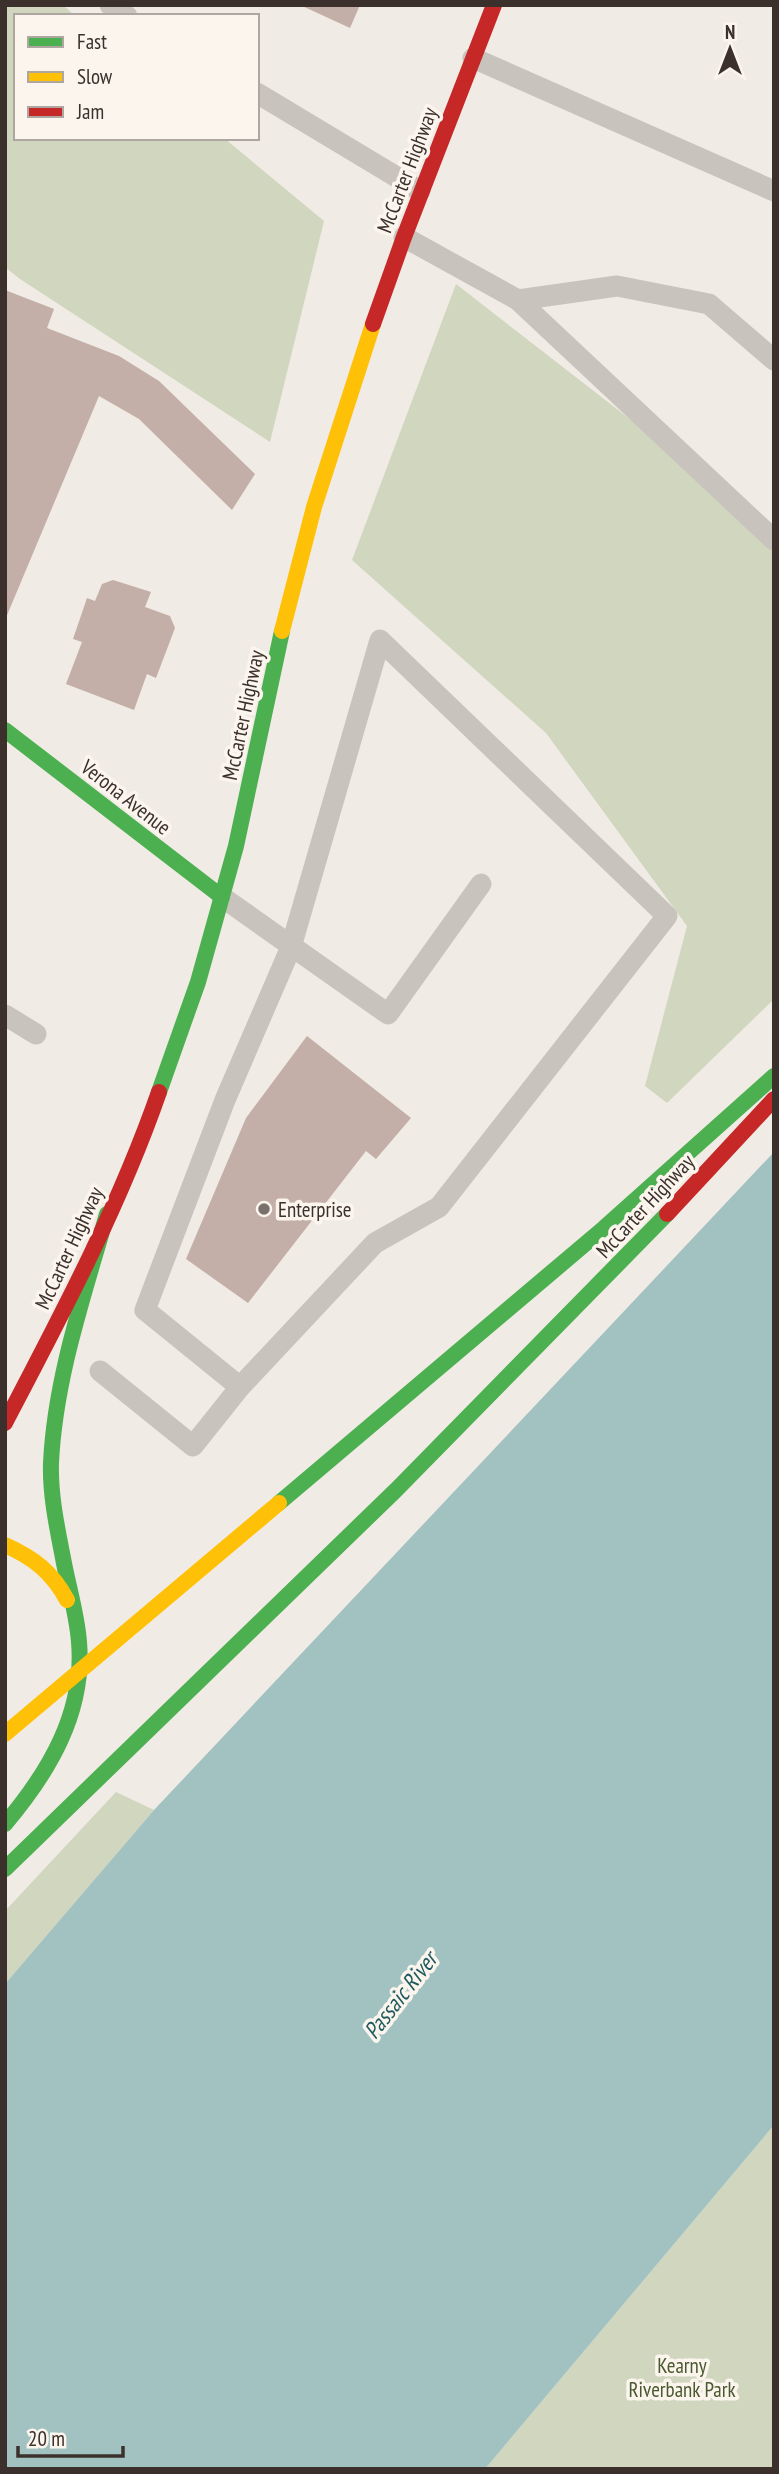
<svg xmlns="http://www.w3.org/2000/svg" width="779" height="2474" font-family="'PT Sans Narrow',sans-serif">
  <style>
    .green { fill: #d1d6bf }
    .water { fill: #a1c2c1 }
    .building { fill: #c3afa7 }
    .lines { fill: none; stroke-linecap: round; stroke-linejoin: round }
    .lane { stroke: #c9c3be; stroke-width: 21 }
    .fast { stroke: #4caf50; stroke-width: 16 }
    .slow { stroke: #ffc107; stroke-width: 16 }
    .jam { stroke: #c62828; stroke-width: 16 }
    .fast-bridge { stroke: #4caf50; stroke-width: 16 }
    .slow-bridge { stroke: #ffc107; stroke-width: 16 }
    .poi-dot { fill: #7a716c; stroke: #fbf5ee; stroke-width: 2.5 }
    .labels { text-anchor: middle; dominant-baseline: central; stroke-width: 7; stroke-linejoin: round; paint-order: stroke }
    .street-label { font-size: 21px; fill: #3b302b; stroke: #fbf5ee }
    .poi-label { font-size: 21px; fill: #3b302b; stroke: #fbf5ee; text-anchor: start }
    .park-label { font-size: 21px; fill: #4a5a2e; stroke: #fbf5ee }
    .water-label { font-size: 23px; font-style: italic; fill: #1f5a5e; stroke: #fbf5ee }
  </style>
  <rect width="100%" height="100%" fill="#f0ebe5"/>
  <!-- green -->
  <path class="green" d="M5,5H63L75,16H16V138H224L324,221L270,442L20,279L5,267Z
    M456,284L774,531V999L667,1103L645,1086L687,926L546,733L352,560Z
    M116,1792L154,1810L5,1984V1911Z
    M774,2125V2469H485Z"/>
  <!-- water -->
  <path class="water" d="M774,1152V2125L485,2469H5V1984L154,1810Z"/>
  <!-- building -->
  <path class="building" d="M300,5H360L350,28Z
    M5,290L54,309L47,328L119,356L159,381L255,474L232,510L139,419L99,396L5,620Z
    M113,580L151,592L145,607L170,616L175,628L156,678L147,674L134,710L66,684L82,642L73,639L87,598L95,601L102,584Z
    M307,1036L411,1118L376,1159L366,1151L248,1303L186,1259L246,1118Z"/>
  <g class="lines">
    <!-- lane -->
    <path class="lane" d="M110,5L127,16
      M473,58L774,191
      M257,93L420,191
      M404,237L518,300L774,540
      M518,300L617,286L709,304L774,360
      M222,897L388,1014L481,884
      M5,1015L36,1034
      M100,1371L193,1446L240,1387L145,1310L225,1100L291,947L380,640L667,916L439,1207L375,1243L240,1387"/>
    <!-- fast -->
    <path class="fast" d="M5,730L222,897
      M159,1092L198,982L236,846L282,631
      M5,1824C49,1772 85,1712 79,1642C77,1614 68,1586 63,1558C57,1527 50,1495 51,1463C55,1378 84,1295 107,1214
      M5,1869L396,1490L667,1214"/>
    <!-- slow -->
    <path class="slow" d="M282,631L314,507L373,324
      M5,1545C34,1558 52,1572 67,1600"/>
    <!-- jam -->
    <path class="jam" d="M373,324L404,237L494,5
      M667,1214L774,1099
      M5,1423C61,1316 119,1207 159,1092"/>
    <!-- fast-bridge -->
    <path class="fast-bridge" d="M279,1503L604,1228L774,1076"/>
    <!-- slow-bridge -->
    <path class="slow-bridge" d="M5,1734L279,1503"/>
  </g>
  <!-- markers -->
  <circle class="poi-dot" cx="264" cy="1209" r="7"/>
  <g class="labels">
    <!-- street labels -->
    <g class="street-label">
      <text transform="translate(407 170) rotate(-69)">McCarter Highway</text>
      <text transform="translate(243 715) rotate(-78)">McCarter Highway</text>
      <text transform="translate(126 797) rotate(38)">Verona Avenue</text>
      <text transform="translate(645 1206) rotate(-47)">McCarter Highway</text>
      <text transform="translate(69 1248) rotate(-65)">McCarter Highway</text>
    </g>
    <!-- poi labels -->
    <g class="poi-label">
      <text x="278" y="1209">Enterprise</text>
    </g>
    <!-- park labels -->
    <g class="park-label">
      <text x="682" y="2365">Kearny<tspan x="682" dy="24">Riverbank Park</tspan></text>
    </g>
    <!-- water labels -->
    <g class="water-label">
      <text transform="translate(400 1995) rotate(-52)">Passaic River</text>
    </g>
  </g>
  <!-- border -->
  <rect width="779" height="2474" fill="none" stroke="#3b302b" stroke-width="14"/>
  <!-- legend -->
  <rect x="14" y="14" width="245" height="126" fill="#fbf5ee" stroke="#aea6a0" stroke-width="2"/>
  <rect x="28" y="37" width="35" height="10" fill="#4caf50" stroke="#aea6a0" stroke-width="2"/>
  <text x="77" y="49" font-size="21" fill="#3b302b">Fast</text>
  <rect x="28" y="72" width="35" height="10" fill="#ffc107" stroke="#aea6a0" stroke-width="2"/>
  <text x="77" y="84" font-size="21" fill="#3b302b">Slow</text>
  <rect x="28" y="107" width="35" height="10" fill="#c62828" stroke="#aea6a0" stroke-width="2"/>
  <text x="77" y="119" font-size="21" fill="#3b302b">Jam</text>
  <!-- north arrow -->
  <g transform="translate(730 49)" stroke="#fbf5ee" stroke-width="5" paint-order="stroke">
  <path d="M0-5L12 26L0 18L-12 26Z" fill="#3b302b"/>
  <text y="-10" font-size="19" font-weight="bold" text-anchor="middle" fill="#3b302b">N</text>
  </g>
  <!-- scale -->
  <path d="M18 2446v10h105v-10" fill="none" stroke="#3b302b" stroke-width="3.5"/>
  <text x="28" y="2446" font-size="21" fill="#3b302b" stroke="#fbf5ee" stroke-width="5" paint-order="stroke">20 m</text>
</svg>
